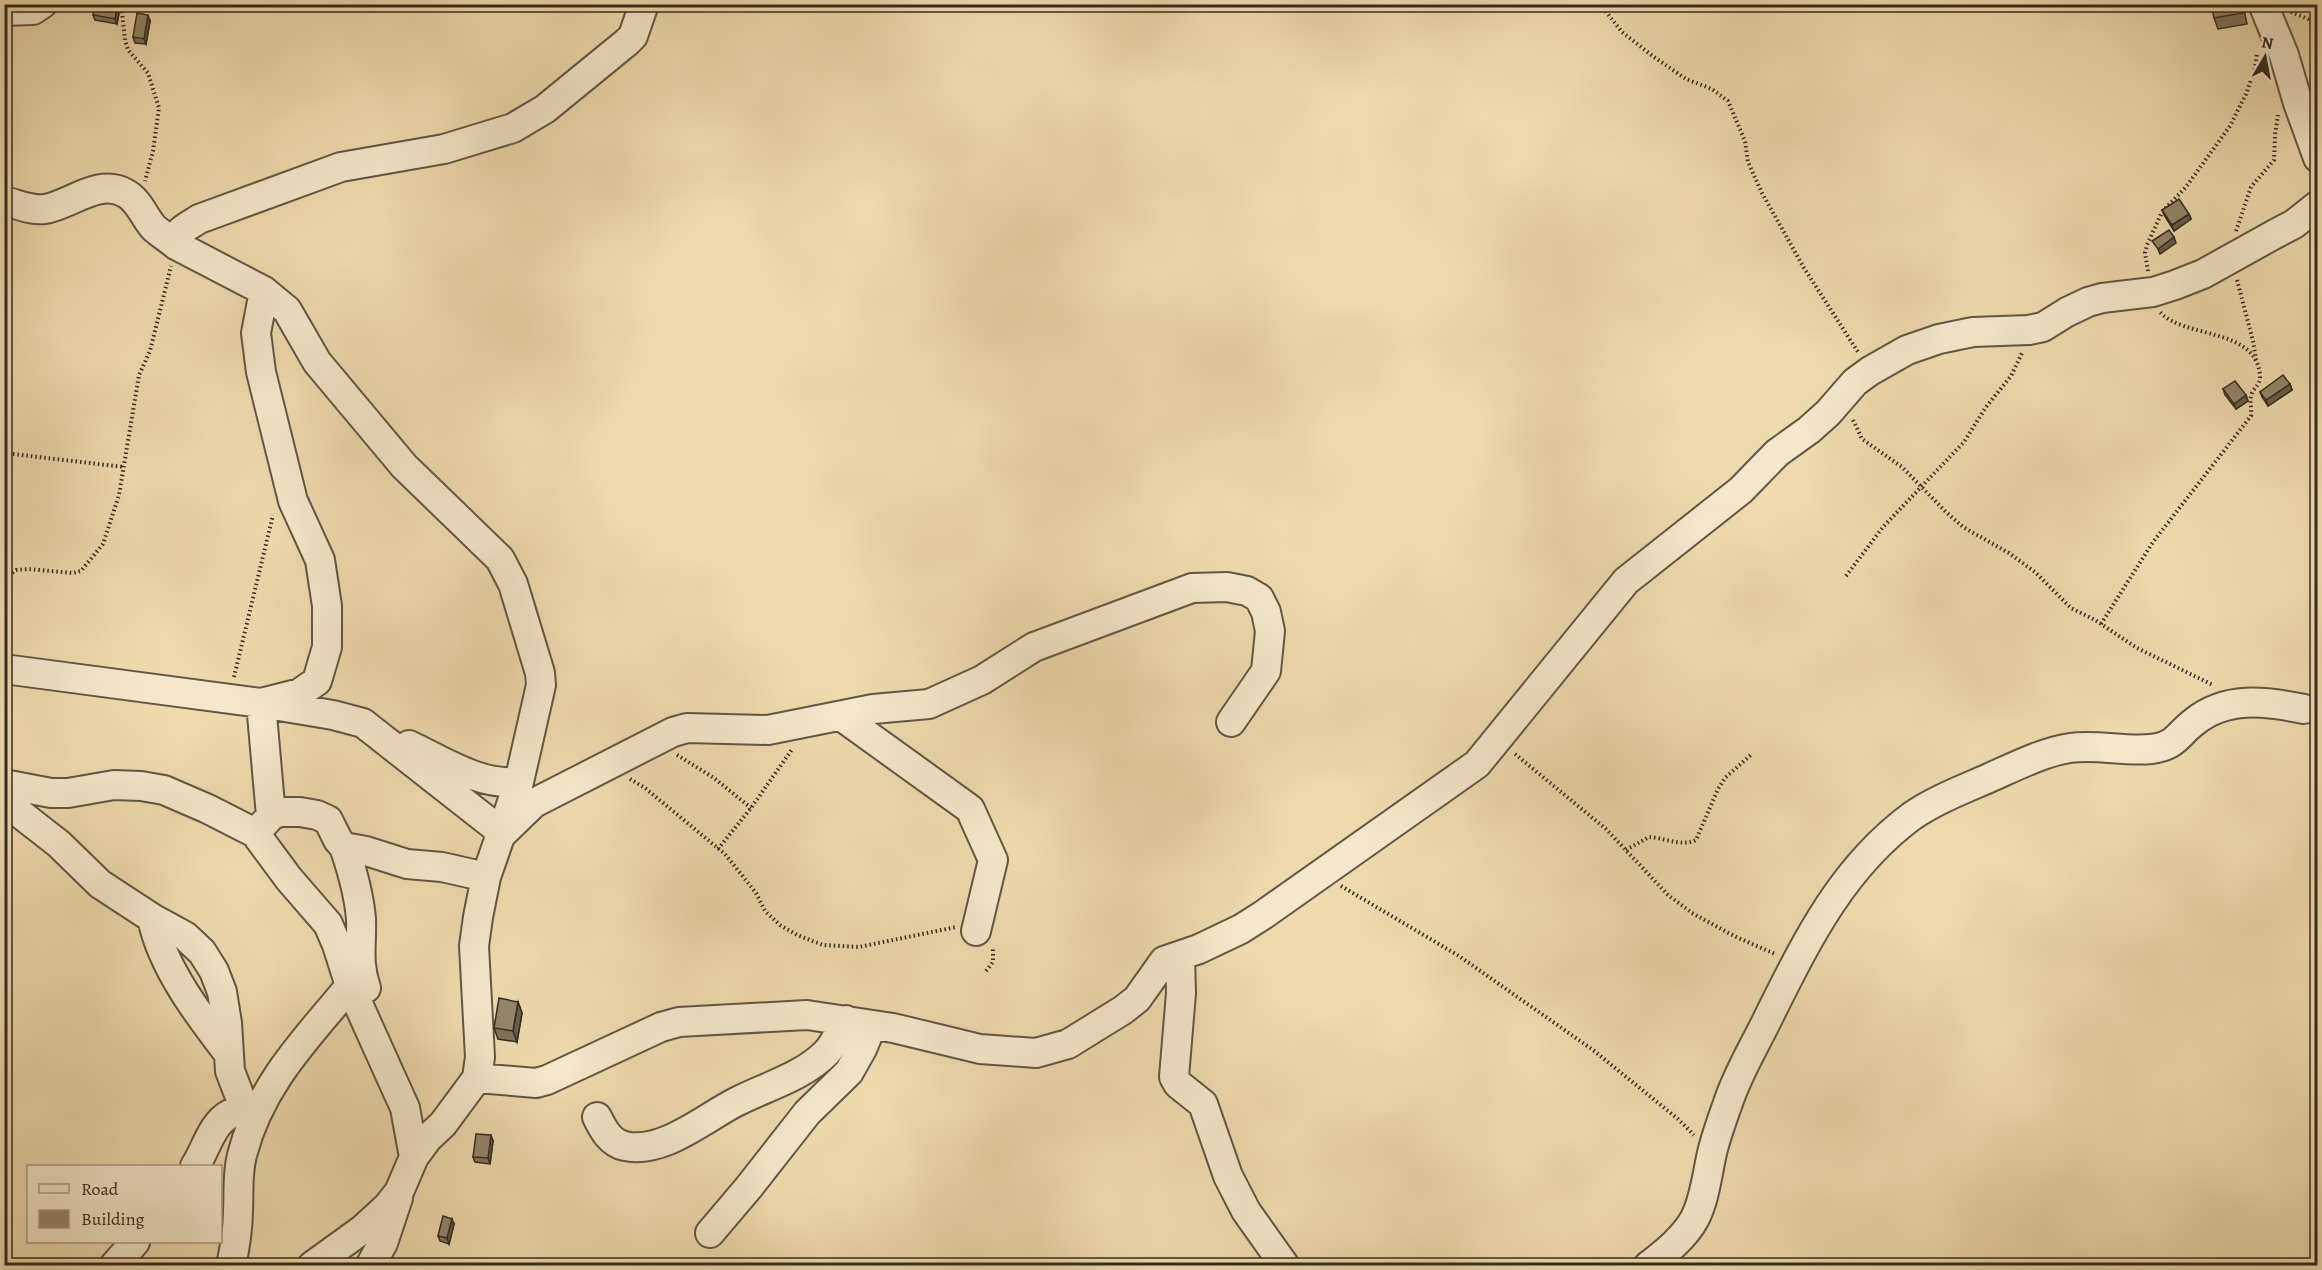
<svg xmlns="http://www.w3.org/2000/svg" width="2322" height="1270" font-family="Alegreya,serif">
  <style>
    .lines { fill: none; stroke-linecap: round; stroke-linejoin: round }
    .minor-casing { stroke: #615744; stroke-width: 32 }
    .path { stroke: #322b21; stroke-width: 4; stroke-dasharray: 1.5 3; stroke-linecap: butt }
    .minor { stroke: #f4e7ca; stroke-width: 28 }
    .wall { fill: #7f735b; stroke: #322b21; stroke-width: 1.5 }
    .shaded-wall { fill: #685e4a; stroke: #322b21; stroke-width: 1.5 }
    .building { fill: #94866a; stroke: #322b21; stroke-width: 1.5 }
  </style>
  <rect width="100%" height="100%" fill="#eedaad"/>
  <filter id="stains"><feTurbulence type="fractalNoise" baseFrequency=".00333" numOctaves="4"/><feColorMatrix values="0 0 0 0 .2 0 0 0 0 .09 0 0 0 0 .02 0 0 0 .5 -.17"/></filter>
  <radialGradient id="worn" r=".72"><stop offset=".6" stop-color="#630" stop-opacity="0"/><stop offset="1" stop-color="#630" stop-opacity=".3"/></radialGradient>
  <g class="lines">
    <!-- minor casing -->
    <g class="minor-casing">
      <path id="minor" d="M2263,4L2284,55L2298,103L2318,158
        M4,11L33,10L42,4
        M4,201C17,204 32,211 45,209C70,205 99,178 125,193C139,200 144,217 154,228C161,234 169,239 176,245
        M264,291L256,333L261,372L293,501L320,560L327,606V647L317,681L300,693L261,703L271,816
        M4,669L261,703L333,715L363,723L503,833L534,803L673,732L687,728L768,730L873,709L929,704L982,680L1034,647L1192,588L1227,587L1247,591L1259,598L1266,612L1270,631L1266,671L1231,722
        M841,716L970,809L993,860L976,931
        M409,745C443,761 480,786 519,782
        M4,784L51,793H68L114,785L141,786L164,790L208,809L255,833L289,879L328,924L337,945L350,986L405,1108L414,1157
        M18,812L59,844L100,884L152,918L185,936L202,952L214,971L222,992L227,1023L230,1071L245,1110
        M259,829L271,816L279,812H300L317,815L328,820L338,840L344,847L366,851L407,864L442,867L486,877
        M344,847C352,870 359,894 361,919C362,947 357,961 366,988
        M152,918C162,967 198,1014 228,1053
        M1180,956L1181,993L1174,1077L1178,1084L1203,1104L1228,1176L1246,1211L1285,1266
        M477,1078L536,1083L547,1080L661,1027L679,1022L807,1015L893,1028L980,1049L1036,1053L1068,1044L1123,1010L1137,999L1164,961L1199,949L1241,929L1263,915L1477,764L1626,581L1741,490L1777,453L1809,430L1828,413L1855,382L1870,371L1907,350L1939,339L1973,332L2029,330L2043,327L2067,312L2088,302L2102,298L2153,292L2175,285L2203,274L2275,234L2294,224L2318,205
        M597,1117C603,1129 610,1143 625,1146C663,1155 707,1116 738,1101C768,1086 804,1076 827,1052C835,1043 840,1030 846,1020
        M195,1166C206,1150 211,1124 230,1114C238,1110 250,1109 259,1107
        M710,1233L749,1187L807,1113L849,1072L862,1049L872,1025
        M114,1266L135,1242
        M231,1266C235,1247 238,1229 238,1211C239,1192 237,1174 242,1155C260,1085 305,1040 350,986
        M312,1266L363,1229L388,1206L399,1192L414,1157L428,1138L443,1124L477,1078L480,1057L474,946L478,917L486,877L519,782L541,685L540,673L513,584L500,559L404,466L317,362L287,310L264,291L176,245C174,231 189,226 199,219L341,167L444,149L513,128L545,109L627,42L633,36L644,4
        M370,1266L383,1243L398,1198
        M1648,1266C1665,1253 1685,1237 1695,1218C1705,1198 1707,1175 1712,1153C1716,1136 1722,1120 1728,1103C1738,1072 1757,1042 1771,1012C1808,938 1843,867 1912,816C1935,800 1964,789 1989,778C2014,767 2043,752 2070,748C2097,744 2125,752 2151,749C2176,746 2177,735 2194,722C2226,696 2265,701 2304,709"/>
    </g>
    <!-- path -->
    <path class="path" d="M117,4L122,12L125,40L128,50L148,73L159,108L153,151L145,181
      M1600,4L1622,32L1654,57L1686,79L1712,89L1728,101L1745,141L1748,162L1762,193L1804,268L1858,352
      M2291,12L2318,23
      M2236,231L2251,187L2274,160L2275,135L2278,115
      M2148,271L2145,253L2147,245L2162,212L2186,187L2230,126L2246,94L2255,68L2257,53
      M2237,280L2253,341L2256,360
      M1853,420L1862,439L1902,467L1945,511L1963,527L2009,553L2035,572L2071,608L2095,620L2137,648L2213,685
      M4,453L124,467
      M1846,576L1883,527L1964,442L1986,407L2011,376L2022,353
      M4,583L8,576L16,570L28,569L73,573L81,571L103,544L119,495L139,375L150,351L171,266
      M2101,624L2153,542L2251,416C2252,408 2249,400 2252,393C2255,387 2260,384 2260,377C2258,327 2184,339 2160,312
      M234,677L273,515
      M1515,754L1606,829L1668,895L1692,913L1734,936L1775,954
      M677,755L714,778L751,808
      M630,779L645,788L725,854L756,893L765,911L780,925L797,935L823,945L859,947L956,927
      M718,849L751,808L793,748
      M1626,850L1649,837C1665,838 1682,847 1696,840L1718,789L1725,778L1752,754
      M1341,886L1459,956L1593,1050L1678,1119L1694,1135
      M986,971L993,962V947"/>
    <!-- minor -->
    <use href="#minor" class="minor"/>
  </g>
  <!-- wall -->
  <path class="wall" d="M2242,4H2243L2247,24L2218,29L2214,18Z
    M117,7L119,13L117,24L95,20L93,15Z
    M150,21L146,44L135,43L133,37Z
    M2162,210L2189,214L2191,219L2174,231L2164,215Z
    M2290,384L2292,390L2268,406L2262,397L2260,392Z
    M2223,389L2246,395L2248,401L2236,409L2225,395Z
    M518,1002L522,1013L517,1042L498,1039L494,1028Z
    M493,1141L490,1164L475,1162L473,1157Z
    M454,1224L449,1244L440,1241L438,1236Z"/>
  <!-- shaded-wall -->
  <path class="shaded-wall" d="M117,7L119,13L117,24L115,19Z
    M148,15L150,21L146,44L144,39Z
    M2189,214L2191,219L2174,231L2172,225Z
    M2174,237L2176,243L2160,254L2158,249Z
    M2290,384L2292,390L2268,406L2266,400Z
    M2246,395L2248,401L2236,409L2234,404Z
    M518,1002L522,1013L517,1042L513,1031Z
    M491,1135L493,1141L490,1164L488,1158Z
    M452,1219L454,1224L449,1244L447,1238Z"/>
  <!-- building -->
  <path class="building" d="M95,4H102L117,7L115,19L93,15Z
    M2211,4H2242L2243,13L2214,18Z
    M137,13L148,15L144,39L133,37Z
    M2179,199L2189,214L2172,225L2162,210Z
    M2169,230L2174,237L2158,249L2152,241Z
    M2283,375L2290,384L2266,400L2260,392Z
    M2235,381L2246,395L2234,404L2223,389Z
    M499,998L518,1002L513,1031L494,1028Z
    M476,1134L491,1135L488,1158L473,1157Z
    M443,1216L452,1219L447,1238L438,1236Z"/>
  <!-- margin -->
  <rect width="2322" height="1270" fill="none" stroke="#eedaad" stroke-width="24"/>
  <rect x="6" y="6" width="2310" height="1258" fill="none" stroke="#322b21" stroke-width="3"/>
  <rect x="12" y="12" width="2298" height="1246" fill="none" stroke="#322b21" stroke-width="1.5"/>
  <!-- legend -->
  <rect x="27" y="1165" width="195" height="78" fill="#f4e7ca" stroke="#a69c86" stroke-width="1.5"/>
  <rect x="39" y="1184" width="30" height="9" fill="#f4e7ca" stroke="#a69c86" stroke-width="1.5"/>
  <text x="81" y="1195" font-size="18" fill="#322b21">Road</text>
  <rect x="39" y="1210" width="30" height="18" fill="#94866a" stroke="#a69c86" stroke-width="1.5"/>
  <text x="81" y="1225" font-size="18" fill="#322b21">Building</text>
  <!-- north arrow -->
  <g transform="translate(2265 57) rotate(10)" stroke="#f4e7ca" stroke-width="4.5" paint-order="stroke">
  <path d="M0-4.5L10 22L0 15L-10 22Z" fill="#322b21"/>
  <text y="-9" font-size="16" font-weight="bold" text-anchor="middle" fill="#322b21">N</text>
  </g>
  <rect width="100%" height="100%" filter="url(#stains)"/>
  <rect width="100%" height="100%" fill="url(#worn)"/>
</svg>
